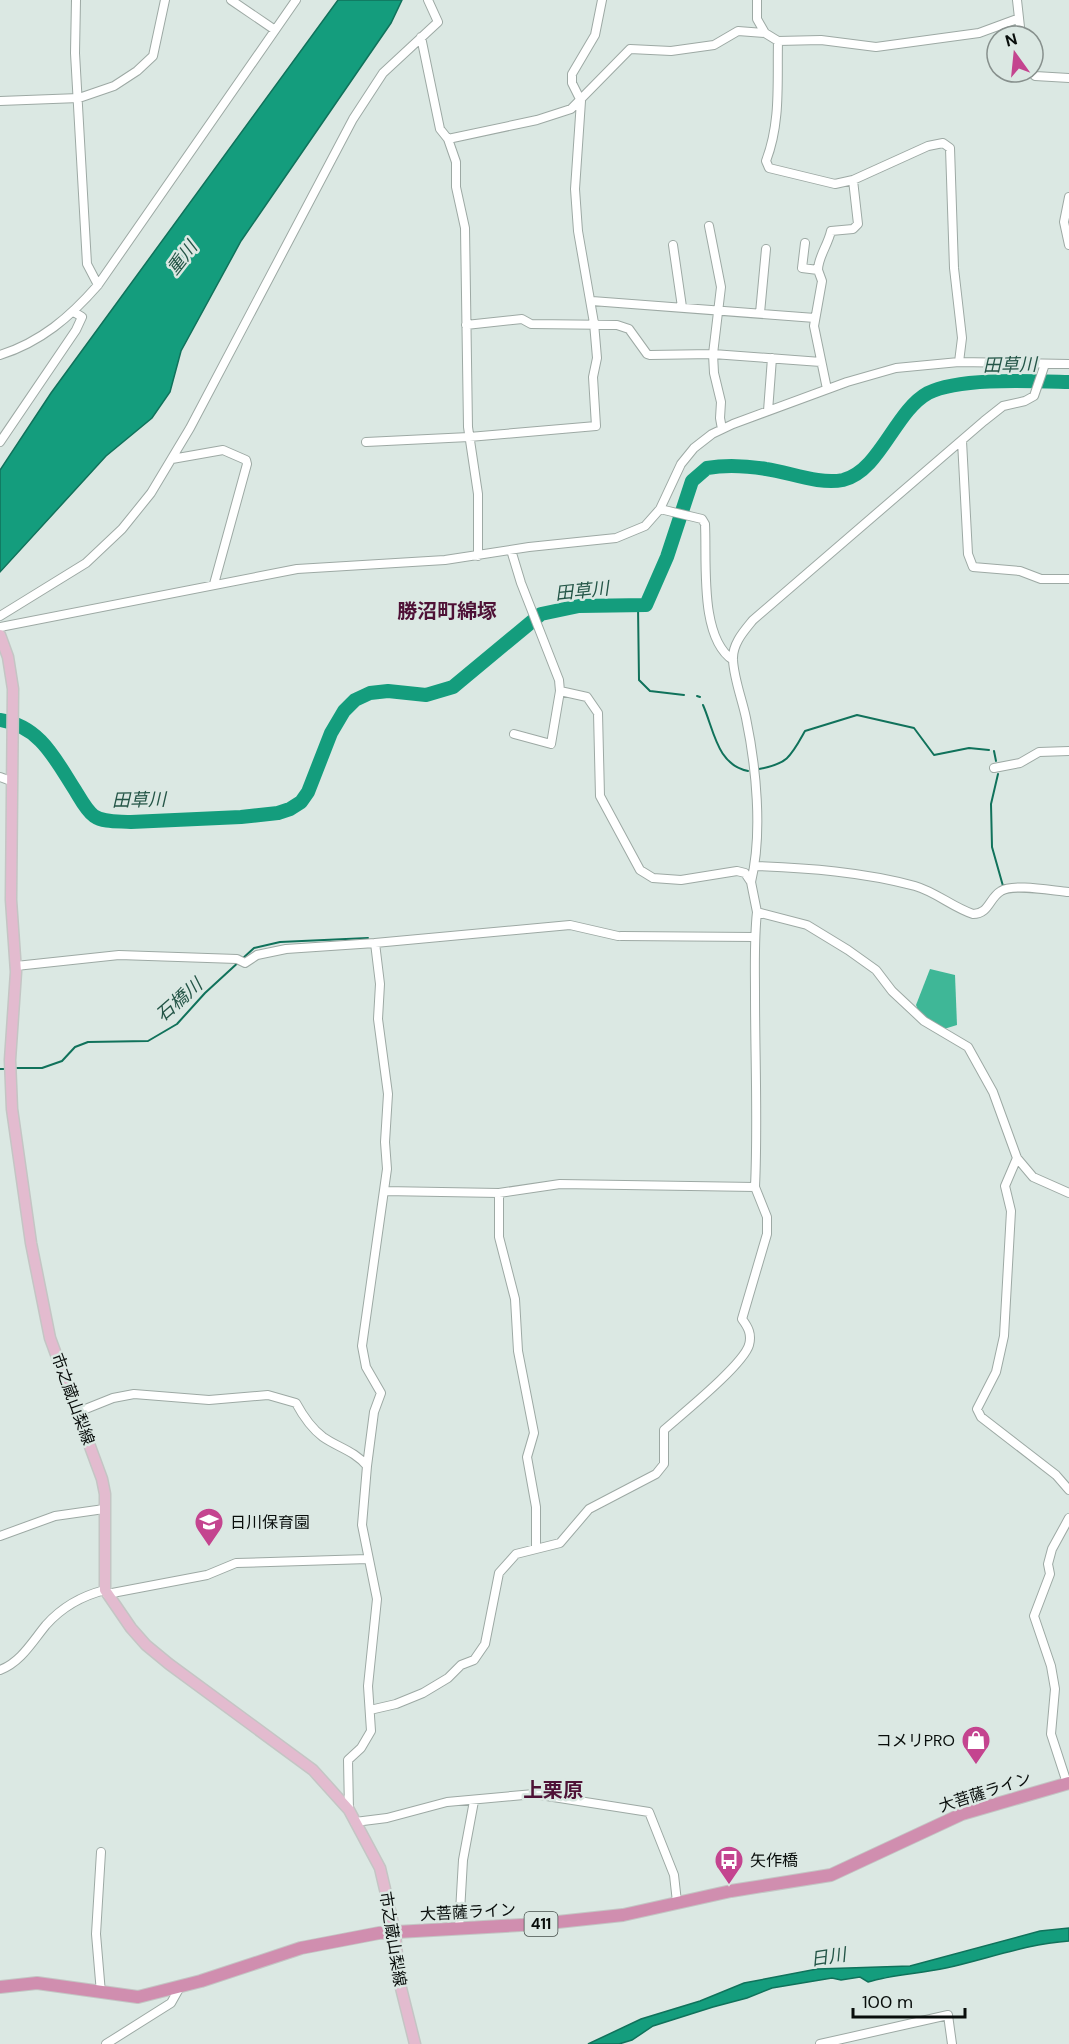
<svg xmlns="http://www.w3.org/2000/svg" width="1069" height="2044" font-family="'DM Sans','Noto Sans JP',sans-serif">
  <style>
    .forest { fill: #3fb797 }
    .water { fill: #149d7d; stroke: #10725b; stroke-width: 1.5 }
    .lines { fill: none; stroke-linecap: round; stroke-linejoin: round }
    .stream { stroke: #10725b; stroke-width: 2 }
    .river { stroke: #149d7d; stroke-width: 14 }
    .minor-casing { stroke: #9da9a4; stroke-width: 10 }
    .major-casing { stroke: #c4c5c4; stroke-width: 13 }
    .highway-casing { stroke: #c4c5c4; stroke-width: 14 }
    .minor { stroke: #fff; stroke-width: 8 }
    .major { stroke: #e3bbcf; stroke-width: 10 }
    .highway { stroke: #d08eaf; stroke-width: 12 }
    .labels { text-anchor: middle; dominant-baseline: central; stroke-width: 5; stroke-linejoin: round; paint-order: stroke }
    .shield { fill: #dbe8e3; stroke: #474f4c; stroke-width: 1.5 }
    .shield-label { font-size: 15px; font-weight: bold; fill: #080d0b }
    .street-label { font-size: 16px; fill: #080d0b; stroke: #dbe8e3 }
    .poi-label { font-size: 16px; fill: #080d0b; stroke: #dbe8e3; text-anchor: start }
    .water-label { font-size: 18px; font-style: italic; fill: #245547; stroke: #dbe8e3 }
    .quarter-label { font-size: 20px; font-weight: bold; fill: #4e1136; stroke: #dbe8e3 }
  </style>
  <rect width="100%" height="100%" fill="#dbe8e3"/>
  <!-- forest -->
  <path class="forest" d="M930,969L955,975L957,1025L944,1029L920,1015L916,1005Z"/>
  <!-- water -->
  <path class="water" d="M338,0H402L391,23L241,241L181,351L170,392L152,418L106,456L0,572V470L51,393Z
    M1069,1928V1941C1026,1944 987,1959 946,1968C919,1974 893,1974 868,1982L860,1977L841,1980L832,1978L772,1988L747,1998L713,2007L653,2026L632,2040L619,2044H588L641,2019L700,2001L744,1983L817,1969L910,1966L1040,1931Z"/>
  <g class="lines">
    <!-- stream -->
    <path class="stream" d="M638,606L639,680L650,691L684,695
      M697,696L700,697
      M703,705C714,730 717,765 748,771
      M994,751L996,761
      M759,769C788,764 791,756 805,731L857,715L914,728L934,755L969,748L989,750
      M998,774L991,804L992,847L1003,886L1006,885
      M14,1068H42L62,1061L75,1047L88,1042L148,1041L177,1024L205,993L254,948L280,942L368,938
      M0,1069H8"/>
    <!-- river -->
    <path class="river" d="M0,720C40,726 55,759 75,790C80,798 86,810 94,816C104,823 119,821 131,822L241,817L278,813L290,809L301,802L308,792L331,733L344,711L355,700L370,693L388,691L426,695L453,687L541,614L579,606L646,605L667,557L692,481L707,468C725,465 747,466 766,469C789,472 819,485 843,480C880,471 895,411 928,393C959,377 1033,381 1069,382"/>
    <!-- minor casing -->
    <g class="minor-casing">
      <path id="minor" d="M76,0L75,53L87,264L98,285
        M231,0L275,30
        M757,0V19L765,33
        M1017,0L1021,36
        M421,37L440,129L448,139L456,162V187L465,228L468,427L478,494V556
        M778,41C777,82 781,122 766,161L769,168L835,184L853,180L928,146L943,143L950,148L954,268L962,338L959,362
        M1031,72L1035,76L1069,78
        M0,101L79,98L114,86L137,71L153,56L165,0
        M448,139L537,120L571,109L630,49L671,51L714,45L738,31L765,33L778,41L821,40L876,47L979,33L1017,19
        M1069,197L1064,222L1069,245
        M709,226L721,287L713,354L714,373L721,402L720,418L722,429
        M805,243L802,268L818,270L822,281L814,326L827,389
        M673,245L682,307
        M818,270C818,257 828,245 831,231L853,229L858,224L853,180
        M592,301L815,318
        M760,313L766,249
        M466,325L522,319L531,324L617,325L629,329L647,354L650,355L713,354L821,362
        M0,355C41,342 70,317 98,285L296,0
        M768,411L772,358
        M962,441L968,554L973,567L1020,571L1041,579H1069
        M0,442L76,330L82,317L74,312
        M366,442L469,437L596,426L593,377L597,358L594,323L578,231L575,189L581,101L572,83V74L595,35L602,0
        M172,459L223,450L246,460L247,464L214,584
        M660,509L702,519L705,524C707,561 699,638 733,660
        M511,550L521,583L559,680L560,691L551,744L514,734
        M0,616L86,563L122,529L151,493L190,428L353,119L383,73L438,22L428,0
        M0,627L297,569L445,560L529,547L616,538L645,526L660,509L681,464L694,448L712,434L733,424L847,382L896,368L959,362L1069,364
        M560,691L587,697L598,713L600,796L640,870L653,878L681,880L737,871L745,873L751,882C763,833 756,766 746,718C742,699 734,679 733,660C732,644 744,631 753,620L984,421L1003,406L1025,401L1034,396L1045,364
        M994,768L1020,763L1039,752L1069,751
        M0,777L11,781
        M755,866C808,868 863,872 915,886C936,892 952,907 973,914C989,914 989,898 1001,891C1013,883 1054,891 1069,892
        M751,882L757,912L807,925L848,950L876,970L892,991L924,1021L968,1047L993,1092L1017,1158L1033,1177L1069,1193
        M621,936L754,937
        M16,966L119,955L237,959L245,963L257,955L286,949L375,943L570,925L618,936
        M1017,1158L1005,1186L1011,1211L1004,1336L996,1372L977,1409L981,1417L1056,1475L1069,1490
        M384,1191L499,1193L560,1184L755,1187C758,1123 755,1059 755,994C755,966 754,939 757,912
        M499,1193V1237L515,1299L518,1351L534,1433L527,1457L536,1507V1549
        M78,1412L113,1398L134,1394L209,1400L268,1395L296,1403C303,1416 311,1428 323,1437C337,1447 355,1451 367,1466L362,1525L377,1599L368,1686L371,1731L361,1748L348,1760L349,1810
        M367,1466L374,1412L381,1393L366,1367L362,1346L387,1169L385,1142L388,1094L378,1019L380,984L375,943
        M0,1536L55,1516L104,1509
        M107,1594L207,1575L236,1563L368,1559
        M0,1670C21,1662 32,1642 46,1625C62,1607 81,1596 105,1590
        M370,1710L396,1704L423,1693L448,1678L461,1665L474,1660L485,1644L499,1573L516,1554L560,1543L589,1509L656,1474L664,1464V1430C682,1414 743,1365 749,1345C752,1334 748,1327 742,1319L767,1234V1217L755,1187
        M1067,1783L1051,1734L1055,1689L1051,1666L1034,1616L1050,1574L1048,1564L1052,1549L1069,1518
        M355,1822L387,1818L447,1802L534,1794L649,1812L674,1875L677,1902
        M101,1852L96,1934L101,1993
        M459,1929L463,1860L474,1801
        M106,2044L171,2003L180,1987
        M820,2044L948,2015L952,2044"/>
    </g>
    <!-- major casing -->
    <g class="major-casing">
      <path id="major" d="M0,635L8,657L13,689L11,900L16,972L10,1060L12,1109L31,1243L50,1338L102,1479L105,1494V1590L131,1628L146,1645L169,1664L313,1770L349,1810L380,1868L395,1932L399,1980L415,2044"/>
    </g>
    <!-- highway casing -->
    <g class="highway-casing">
      <path id="highway" d="M0,1987L37,1983L138,1997L201,1981L301,1948L379,1933L539,1924L623,1915L731,1891L831,1875L962,1814L1069,1783"/>
    </g>
    <!-- minor -->
    <use href="#minor" class="minor"/>
    <!-- major -->
    <use href="#major" class="major"/>
    <!-- highway -->
    <use href="#highway" class="highway"/>
  </g>
  <!-- icons -->
  <defs>
    <g id="school-pin" transform="scale(1.5)"><path d="M0 17L-7.5 6A9.5 9.5 0 1 1 7.5 6Z" fill="#c4448f" stroke="#dbe8e3"/><path d="M0-5L7-2L0 1L-7-2ZM-4 1L0 2.5L4 1V4Q0 6-4 4Z" fill="#fff"/></g>
    <g id="shop-pin" transform="scale(1.5)"><path d="M0 17L-7.5 6A9.5 9.5 0 1 1 7.5 6Z" fill="#c4448f" stroke="#dbe8e3"/><path d="M-5-2.5h2.3a2.7 3.5 0 0 1 5.4 0H5L5.5 6h-11ZM-1.5-2.5h3a1.5 2.3 0 0 0-3 0Z" fill="#fff"/></g>
    <g id="bus-pin" transform="scale(1.5)"><path d="M0 17L-7.5 6A9.5 9.5 0 1 1 7.5 6Z" fill="#c4448f" stroke="#dbe8e3"/><path d="M-5-6H5V4H4V6H2V4H-2V6H-4V4H-5ZM-3.5-4V0h7V-4ZM-3.5 1.2v1.5H-2V1.2ZM2 1.2v1.5H3.5V1.2Z" fill="#fff"/></g>
  </defs>
  <g fill-rule="evenodd">
    <use href="#school-pin" x="209" y="1522"/>
    <use href="#shop-pin" x="976" y="1740"/>
    <use href="#bus-pin" x="729" y="1860"/>
  </g>
  <g class="labels">
    <!-- shield labels -->
    <rect class="shield" x="524.5" y="1912" width="33" height="24" rx="4.5"/>
    <g class="shield-label">
      <text x="541" y="1924">411</text>
    </g>
    <!-- street labels -->
    <g class="street-label">
      <text transform="translate(73 1399) rotate(70)">市之蔵山梨線</text>
      <text transform="translate(985 1792) rotate(-18)">大菩薩ライン</text>
      <text transform="translate(468 1912) rotate(-3)">大菩薩ライン</text>
      <text transform="translate(393 1939) rotate(81)">市之蔵山梨線</text>
    </g>
    <!-- poi labels -->
    <g class="poi-label">
      <text x="230" y="1522">日川保育園</text>
      <text x="955" y="1740" text-anchor="end">コメリPRO</text>
      <text x="750" y="1860">矢作橋</text>
    </g>
    <!-- water labels -->
    <g class="water-label">
      <text transform="translate(182 258) rotate(-52)">重川</text>
      <text transform="translate(1010 365) rotate(-1)">田草川</text>
      <text transform="translate(582 591) rotate(-6)">田草川</text>
      <text transform="translate(139 800) rotate(-1)">田草川</text>
      <text transform="translate(179 1000) rotate(-41)">石橋川</text>
      <text transform="translate(828 1957) rotate(-9)">日川</text>
    </g>
    <!-- quarter labels -->
    <g class="quarter-label">
      <text x="447" y="611">勝沼町綿塚</text>
      <text x="553" y="1790">上栗原</text>
    </g>
  </g>
  <!-- north arrow -->
  <g transform="translate(1015 54) rotate(345)"><circle r="28" fill="#dbe8e3" stroke="#87908d" stroke-width="1.5"/>
  <path d="M0-4.5L10 22L0 15L-10 22Z" fill="#c4448f"/>
  <text y="-9" font-size="16" font-weight="bold" text-anchor="middle" fill="#080d0b">N</text>
  </g>
  <!-- scale -->
  <path d="M853 2008v9h112v-9" fill="none" stroke="#080d0b" stroke-width="3"/>
  <text x="862" y="2008" font-size="18" fill="#080d0b" stroke="#dbe8e3" stroke-width="4.5" paint-order="stroke">100 m</text>
</svg>
